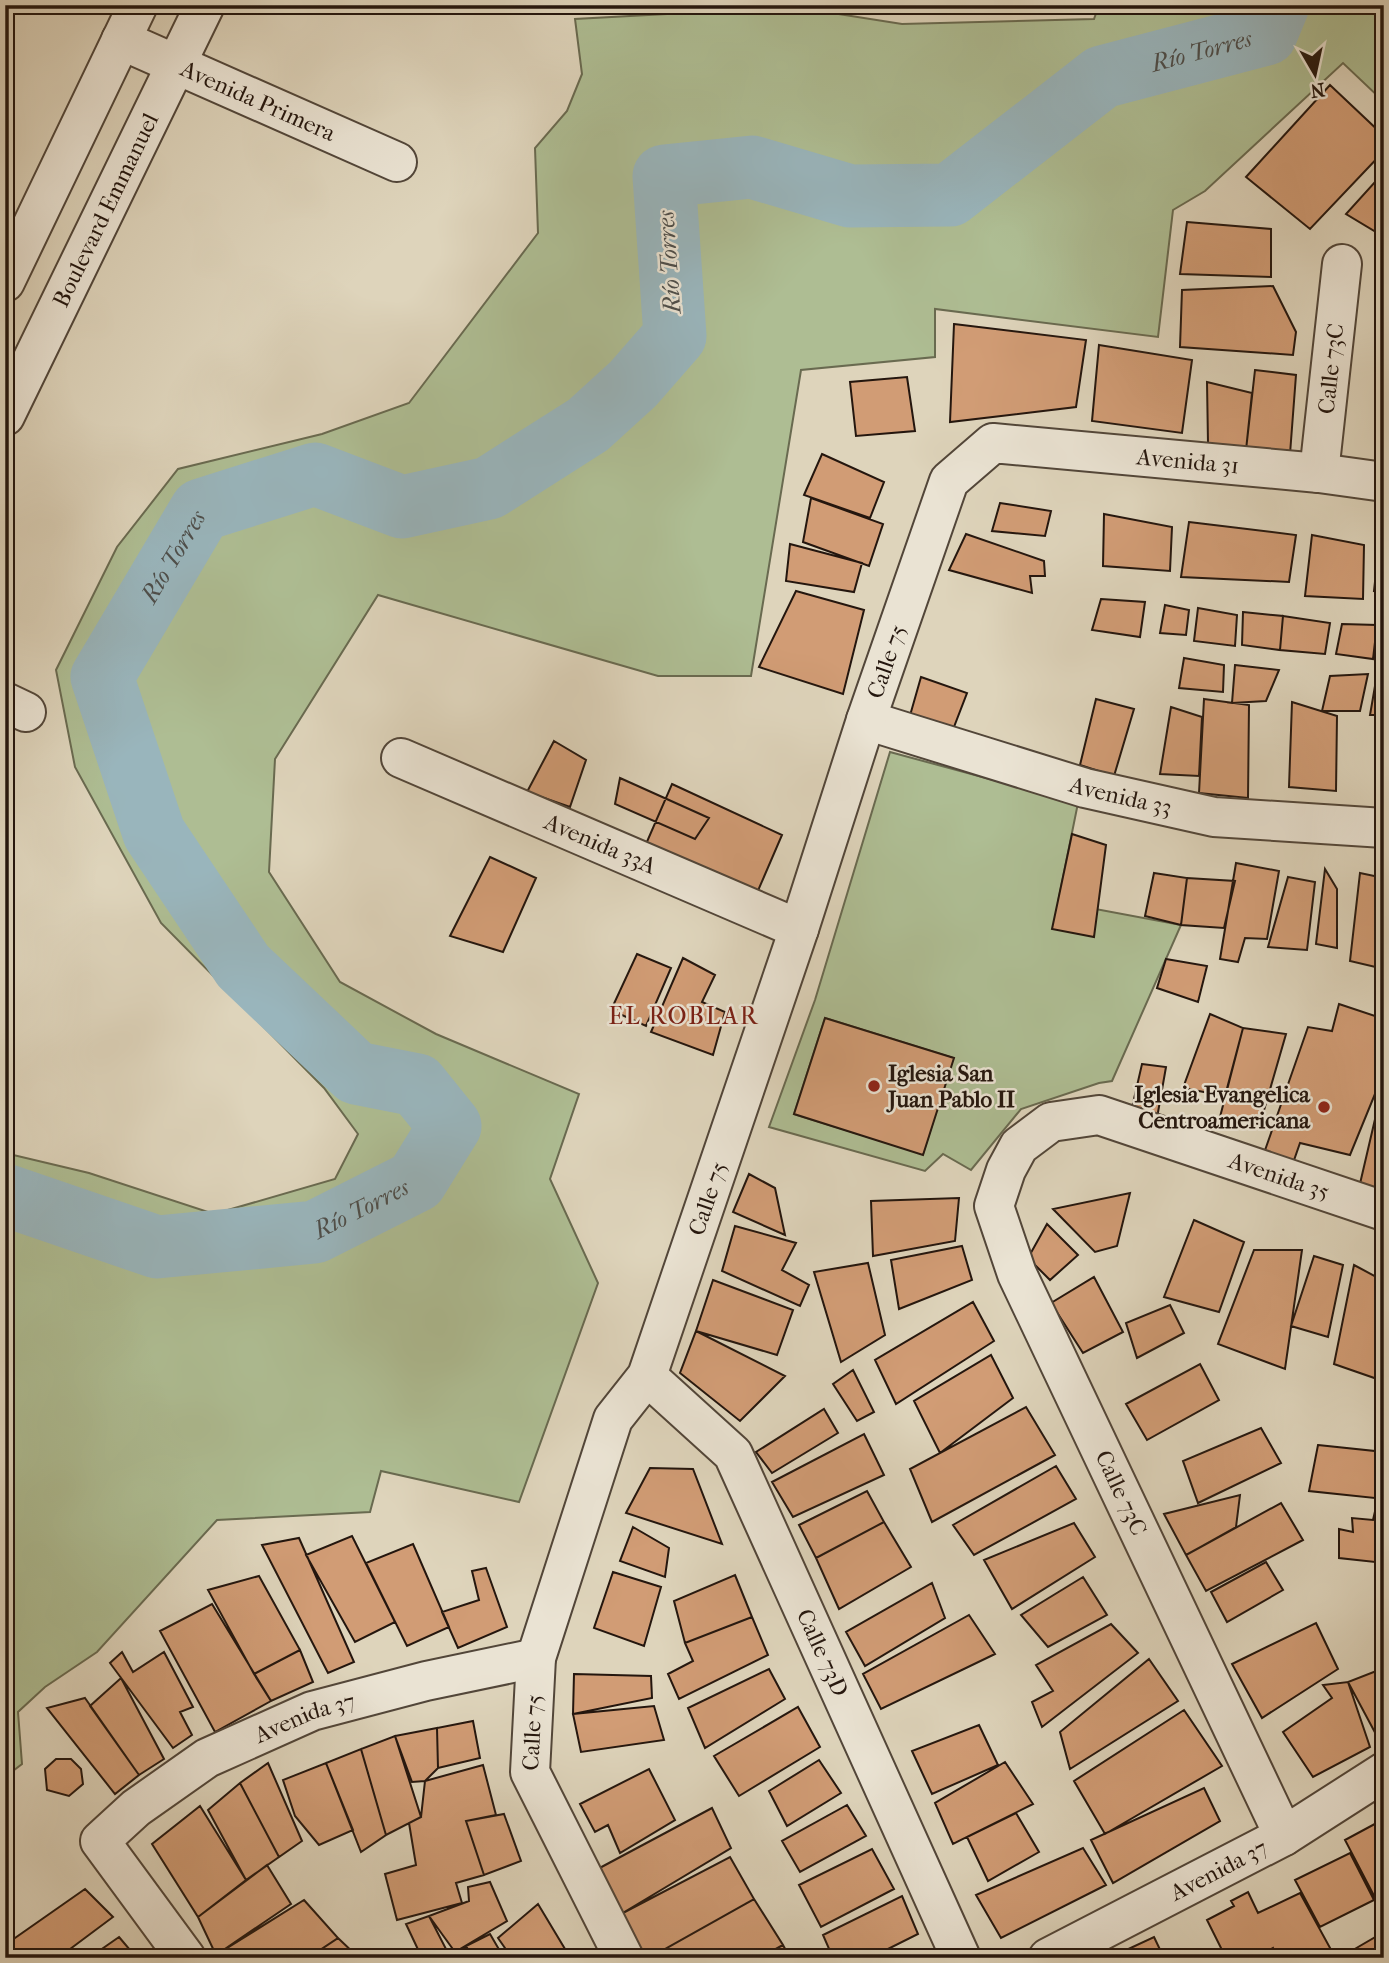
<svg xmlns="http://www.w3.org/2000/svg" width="1389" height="1963" font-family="'IM FELL French Canon',serif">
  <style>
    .green { fill: #aebd93; stroke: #696a50; stroke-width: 2; fill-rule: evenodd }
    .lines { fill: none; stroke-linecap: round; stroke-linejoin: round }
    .river { stroke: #99b5bc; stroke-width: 63 }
    .building { fill: #d19c75; stroke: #24160e; stroke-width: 2 }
    .minor-casing { stroke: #524639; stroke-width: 42 }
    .minor { stroke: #eae3d3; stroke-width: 38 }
    .poi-dot { fill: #8f2418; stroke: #eae3d3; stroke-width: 2.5 }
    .labels { text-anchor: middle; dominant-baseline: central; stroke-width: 5; stroke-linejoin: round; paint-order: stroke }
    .street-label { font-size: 23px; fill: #24160e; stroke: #eae3d3 }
    .poi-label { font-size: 23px; font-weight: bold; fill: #24160e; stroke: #eae3d3; text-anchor: start }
    .water-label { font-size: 24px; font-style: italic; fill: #4d4e4b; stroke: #eae3d3 }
    .neighbourhood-label { font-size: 24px; letter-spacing: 2px; fill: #7a1f14; stroke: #eae3d3 }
  </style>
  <rect width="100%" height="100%" fill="#ded4bb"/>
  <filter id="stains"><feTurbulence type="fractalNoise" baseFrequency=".00286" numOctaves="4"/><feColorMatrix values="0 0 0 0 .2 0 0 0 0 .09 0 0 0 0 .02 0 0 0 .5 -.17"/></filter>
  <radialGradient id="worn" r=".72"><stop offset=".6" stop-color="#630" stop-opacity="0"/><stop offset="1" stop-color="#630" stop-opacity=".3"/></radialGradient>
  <!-- green -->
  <path class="green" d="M1099,5H1384V102L1343,63L1205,191L1173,210L1158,337L935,309V357L801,370L751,676H658L378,595L275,759L269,872L340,982L436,1034L579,1094L550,1179L598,1283L519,1502L381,1471L370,1512L217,1520L97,1652L45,1687L18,1712L22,1764L5,1777V1153L89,1173L214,1214L335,1179L358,1134L324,1088L161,923L75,767L56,670L117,547L178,469L322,434L409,403L538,233L535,148L567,111L582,74L575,19L794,7L902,24L1094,19Z
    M890,752L1078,803L1058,902L1181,925L1112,1081L1099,1083L1021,1109L971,1170L943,1154L925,1171L769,1127L815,1000ZM825,1018L953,1058L923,1154L794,1114Z"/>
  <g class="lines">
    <!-- river -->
    <path class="river" id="s1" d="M5,1195L157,1247L315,1232L416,1181L450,1126L417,1085L356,1073L243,966L154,833L102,677L201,510L315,474L402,507L489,488L588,425L633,384L675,336L664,176L752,167L850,196L950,195L1102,77L1266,34L1278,5"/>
  </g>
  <!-- building -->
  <path class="building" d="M1330,85L1384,136V151L1310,229L1246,177Z
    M1384,172V226L1376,232L1346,214Z
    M1187,222L1271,229V277L1180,274Z
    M1273,286L1296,332L1293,355L1180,347L1182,290Z
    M954,324L1086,340L1076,407L950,422Z
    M1099,345L1192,360L1182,433L1092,421Z
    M1255,370L1296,375L1290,454L1246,450Z
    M907,377L915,431L856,436L850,382Z
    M1207,382L1252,393L1246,450L1208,443Z
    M822,454L884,482L870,518L804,495Z
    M811,498L883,524L869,566L803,542Z
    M1000,503L1051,511L1045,536L992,531Z
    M1104,514L1172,527L1170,571L1103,566Z
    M1189,522L1296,535L1289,582L1181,577Z
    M966,534L1044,561L1045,576H1030L1032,593L949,570Z
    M1312,535L1364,545L1363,599L1305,596Z
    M790,544L862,563L854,592L786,581Z
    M1379,545L1384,546V592L1374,591Z
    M796,591L864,610L843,694L759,667Z
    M1101,599L1145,602L1140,637L1092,630Z
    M1165,605L1189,610L1186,635L1160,633Z
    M1198,608L1237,615L1235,646L1194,641Z
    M1243,612L1283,616L1280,650L1242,645Z
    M1283,616L1330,623L1325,654L1280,650Z
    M1342,624L1377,625L1373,659L1336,654Z
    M1377,625L1384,626V664H1381Z
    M1184,658L1224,665L1223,692L1179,688Z
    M1235,665L1279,670L1266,701L1232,703Z
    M1368,674L1360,711H1322L1330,676Z
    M921,677L967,693L952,732L909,719Z
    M1375,686H1384V715H1370Z
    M1096,699L1134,709L1114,776L1080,765Z
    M1204,699L1249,705L1248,798L1199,793Z
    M1292,702L1337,716L1336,791L1289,787Z
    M1171,707L1202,717L1199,776L1160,774Z
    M554,741L586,760L570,807L527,792Z
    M620,778L709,818L695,839L615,804Z
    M672,784L782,835L757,893L646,844Z
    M1072,834L1106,845L1094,937L1052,929Z
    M490,857L536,878L503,952L450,936Z
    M1236,863L1279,871L1267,939L1245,938L1238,962L1220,959Z
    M1325,869L1337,889V948L1316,944Z
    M1154,873L1187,878L1181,925L1145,916Z
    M1360,873L1384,878V969L1350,961Z
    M1288,877L1315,882L1307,950L1268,947Z
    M1187,878L1235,881L1224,928L1181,925Z
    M637,954L671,968L646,1026L611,1010Z
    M683,958L715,975L702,1002L725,1012L713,1055L651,1032Z
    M1166,959L1207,966L1198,1002L1157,988Z
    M1339,1004L1384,1019V1072L1350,1155L1300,1143L1293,1163L1263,1156L1308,1027L1332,1031Z
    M1210,1014L1243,1028L1225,1096L1183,1088Z
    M825,1018L954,1058L923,1155L794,1114Z
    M1243,1028L1286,1034L1260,1124L1220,1117Z
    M1142,1064L1166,1067L1157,1118L1131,1112Z
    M1379,1102H1384V1176L1380,1192L1359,1188Z
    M749,1174L775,1188L785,1235L733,1212Z
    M1130,1193L1117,1246L1095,1252L1053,1209Z
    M959,1198L955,1241L873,1256L871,1201Z
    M1194,1220L1244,1242L1219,1312L1164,1297Z
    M1047,1224L1078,1255L1050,1280L1028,1258Z
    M735,1226L796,1243L782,1270L809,1285L800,1306L722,1271Z
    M962,1246L972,1280L899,1309L891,1260Z
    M1254,1250H1302L1285,1369L1218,1344Z
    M1314,1256L1343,1265L1328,1337L1291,1326Z
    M868,1263L885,1335L841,1362L814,1272Z
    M1354,1265L1384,1281L1383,1381L1334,1364Z
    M1094,1277L1123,1332L1083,1353L1051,1303Z
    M713,1280L793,1310L777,1355L696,1331Z
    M973,1302L994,1341L896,1404L875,1360Z
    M1170,1305L1184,1333L1137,1358L1126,1323Z
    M696,1331L785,1376L740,1421L680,1373Z
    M991,1355L1013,1398L940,1453L914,1401Z
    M1200,1364L1219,1400L1147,1440L1126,1404Z
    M853,1370L874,1412L857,1421L833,1384Z
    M1026,1407L1055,1455L932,1522L910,1469Z
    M824,1409L838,1433L772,1473L756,1452Z
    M1261,1428L1281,1463L1198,1503L1183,1461Z
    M864,1434L884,1475L793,1517L772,1482Z
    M1318,1445L1384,1452V1499L1309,1491Z
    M1056,1466L1076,1499L974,1555L953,1525Z
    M650,1468L693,1469L722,1544L626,1513Z
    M867,1491L884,1522L816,1558L799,1525Z
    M1240,1495L1236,1527L1186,1555L1164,1514Z
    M1281,1503L1303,1540L1206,1591L1186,1555Z
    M1376,1507L1384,1508V1563L1339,1558V1529L1353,1532L1352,1518L1373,1520Z
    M884,1522L911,1567L839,1609L816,1558Z
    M1074,1523L1095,1557L1012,1609L984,1560Z
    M633,1527L669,1548L665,1577L620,1561Z
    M352,1536L395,1622L355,1642L306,1555Z
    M299,1538L354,1662L328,1673L262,1545Z
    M413,1544L449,1627L407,1646L366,1563Z
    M1266,1562L1283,1590L1227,1622L1211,1592Z
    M486,1568L507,1627L458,1648L442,1612L479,1600L472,1571Z
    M1377,1570L1384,1571V1611L1380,1606Z
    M613,1572L661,1587L644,1646L594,1628Z
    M735,1575L752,1617L685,1643L674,1601Z
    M259,1576L300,1650L254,1674L208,1590Z
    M1083,1577L1107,1615L1048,1647L1021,1615Z
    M932,1583L945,1618L865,1666L846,1632Z
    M212,1604L271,1701L215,1732L160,1631Z
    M969,1615L995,1654L881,1709L863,1674Z
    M752,1617L768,1655L679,1699L668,1674L693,1661L685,1643Z
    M1316,1623L1338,1669L1262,1718L1232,1664Z
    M1111,1624L1138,1653L1042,1727L1032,1702L1053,1691L1036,1665Z
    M300,1650L313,1682L271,1701L254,1674Z
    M122,1652L133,1672L164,1652L193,1707L180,1712L192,1735L173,1748L110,1663Z
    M1149,1659L1178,1701L1070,1769L1060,1732Z
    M1384,1668V1738L1379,1740L1348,1682Z
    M769,1669L785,1699L705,1748L688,1708Z
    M574,1674L651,1676L652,1698L573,1714Z
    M121,1678L164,1759L139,1775L90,1706Z
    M1348,1682L1370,1747L1313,1777L1283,1732L1332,1698L1323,1685Z
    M85,1698L139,1775L115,1794L47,1708Z
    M654,1706L664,1740L581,1752L573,1714Z
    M798,1707L820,1747L739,1796L714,1756Z
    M1184,1710L1222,1766L1105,1834L1074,1781Z
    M473,1721L480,1758L438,1768L437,1728Z
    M979,1725L998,1765L932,1794L912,1751Z
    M437,1728L438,1768L425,1781L412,1782L395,1736Z
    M395,1736L421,1817L386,1835L361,1749Z
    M361,1749L386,1835L361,1852L326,1763Z
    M56,1759H71L81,1769L83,1784L69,1796L47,1790L45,1769Z
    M819,1760L841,1793L787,1826L769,1791Z
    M1005,1762L1033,1804L953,1844L935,1803Z
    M268,1763L302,1841L279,1857L240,1783Z
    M326,1763L353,1830L319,1845L295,1816L283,1780Z
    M483,1765L496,1815L466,1821L484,1875L456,1883L462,1903L397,1920L385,1874L416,1865L409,1823L421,1817L425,1781Z
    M649,1769L675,1820L620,1853L608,1825L595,1832L580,1804Z
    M240,1783L279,1857L246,1880L208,1810Z
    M1204,1788L1220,1821L1113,1883L1091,1840Z
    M847,1805L866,1836L800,1872L782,1841Z
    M200,1806L246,1880L198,1917L152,1844Z
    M712,1808L731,1848L621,1914L594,1871Z
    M1016,1813L1039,1852L988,1881L967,1837Z
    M504,1814L521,1861L484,1875L466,1821Z
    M1384,1819V1915L1345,1840Z
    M1083,1848L1106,1885L1001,1938L976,1895Z
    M872,1849L894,1889L821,1927L799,1885Z
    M1350,1853L1374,1900L1320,1927L1295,1880Z
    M730,1857L754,1899L649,1958H645L621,1914Z
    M267,1865L291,1904L216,1955L198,1917Z
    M490,1882L507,1921L455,1952L429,1916L469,1901L468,1887Z
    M85,1889L113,1917L58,1958H5V1945Z
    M1248,1892L1258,1913L1300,1893L1335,1957L1277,1958L1273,1948L1253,1958H1226L1207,1920L1234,1906L1231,1901Z
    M902,1896L918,1934L870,1958H833L823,1935Z
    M754,1899L783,1945L759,1958H649Z
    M304,1900L338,1938L308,1958H218L216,1955Z
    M538,1904L568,1954L562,1958H512L498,1938Z
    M429,1916L446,1949L429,1958H422L406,1924Z
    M1384,1932V1958H1341V1957Z
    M490,1934L504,1958H473L466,1946Z
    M119,1937L136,1957L89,1958Z
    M1154,1937L1164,1958H1109Z
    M338,1938L359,1958H308Z
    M783,1945L790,1958H759Z
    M466,1946L471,1958H445L455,1952Z"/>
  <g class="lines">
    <!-- minor casing -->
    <g class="minor-casing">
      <g id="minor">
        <path id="s2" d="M121,40L397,162"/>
        <path d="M5,282L138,5"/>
        <path id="s3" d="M5,416L205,5"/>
        <path id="s4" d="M1319,473L1342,264"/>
        <path d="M5,702L26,712"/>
        <path id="s5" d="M866,720L1085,788L1214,817L1384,828"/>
        <path id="s6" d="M401,758L799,929"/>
        <path id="s7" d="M647,1376L733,1454L961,1958"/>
        <path id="s8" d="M1284,1836L1017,1274L994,1206L1006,1170L1019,1146L1051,1122L1099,1115L1384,1211"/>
        <path id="s9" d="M186,1958L100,1841L136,1808L207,1758L312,1711L426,1681L536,1658"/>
        <path id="s10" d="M624,1958L530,1772L536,1658L613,1419L647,1376L799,929L866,720L949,481L993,443L1319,473L1384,482"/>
        <path id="s11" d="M1048,1958L1284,1836L1384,1772"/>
      </g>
    </g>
    <!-- minor -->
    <use href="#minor" class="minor"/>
  </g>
  <!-- markers -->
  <g class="poi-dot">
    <circle cx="874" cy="1086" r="7"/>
    <circle cx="1324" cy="1107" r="7"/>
  </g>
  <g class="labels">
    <!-- street labels -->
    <g class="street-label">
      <text stroke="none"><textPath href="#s2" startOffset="150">Avenida Primera</textPath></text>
      <text stroke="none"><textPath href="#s3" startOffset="229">Boulevard Emmanuel</textPath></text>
      <text stroke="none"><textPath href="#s4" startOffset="105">Calle 73C</textPath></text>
      <text stroke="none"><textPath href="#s10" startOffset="1827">Avenida 31</textPath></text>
      <text stroke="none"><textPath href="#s10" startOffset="1382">Calle 75</textPath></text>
      <text stroke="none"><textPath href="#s5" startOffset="266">Avenida 33</textPath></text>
      <text stroke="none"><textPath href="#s6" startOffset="217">Avenida 33A</textPath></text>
      <text stroke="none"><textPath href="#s8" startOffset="1038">Avenida 35</textPath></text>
      <text stroke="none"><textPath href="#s10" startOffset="816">Calle 75</textPath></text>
      <text transform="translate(1121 1493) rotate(65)">Calle 73C</text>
      <text stroke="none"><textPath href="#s7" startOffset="334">Calle 73D</textPath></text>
      <text stroke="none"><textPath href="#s9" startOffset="387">Avenida 37</textPath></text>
      <text stroke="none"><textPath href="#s10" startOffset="248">Calle 75</textPath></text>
      <text stroke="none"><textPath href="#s11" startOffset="192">Avenida 37</textPath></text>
    </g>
    <!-- poi labels -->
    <g class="poi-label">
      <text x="888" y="1073">Iglesia San<tspan x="888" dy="26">Juan Pablo II</tspan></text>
      <text x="1310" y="1094" text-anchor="end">Iglesia Evangelica<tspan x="1310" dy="26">Centroamericana</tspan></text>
    </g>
    <!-- water labels -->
    <g class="water-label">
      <text stroke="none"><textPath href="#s1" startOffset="2576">Río Torres</textPath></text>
      <text transform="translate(669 262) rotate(-94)">Río Torres</text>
      <text stroke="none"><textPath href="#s1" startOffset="1232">Río Torres</textPath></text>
      <text stroke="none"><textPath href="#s1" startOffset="371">Río Torres</textPath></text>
    </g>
    <!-- neighbourhood labels -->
    <g class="neighbourhood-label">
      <text x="684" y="1016">EL ROBLAR</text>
    </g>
  </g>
  <!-- margin -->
  <rect width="1389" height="1963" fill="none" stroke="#ded4bb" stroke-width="28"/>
  <rect x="7" y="7" width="1375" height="1949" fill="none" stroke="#24160e" stroke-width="3.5"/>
  <rect x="14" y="14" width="1361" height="1935" fill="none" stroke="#24160e" stroke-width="2"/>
  <!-- north arrow -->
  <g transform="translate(1315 74) rotate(171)" stroke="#eae3d3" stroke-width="5" paint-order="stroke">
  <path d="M0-5L12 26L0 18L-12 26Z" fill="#24160e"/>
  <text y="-10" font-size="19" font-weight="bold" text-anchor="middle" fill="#24160e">N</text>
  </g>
  <rect width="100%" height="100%" filter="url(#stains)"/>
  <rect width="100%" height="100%" fill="url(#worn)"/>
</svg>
